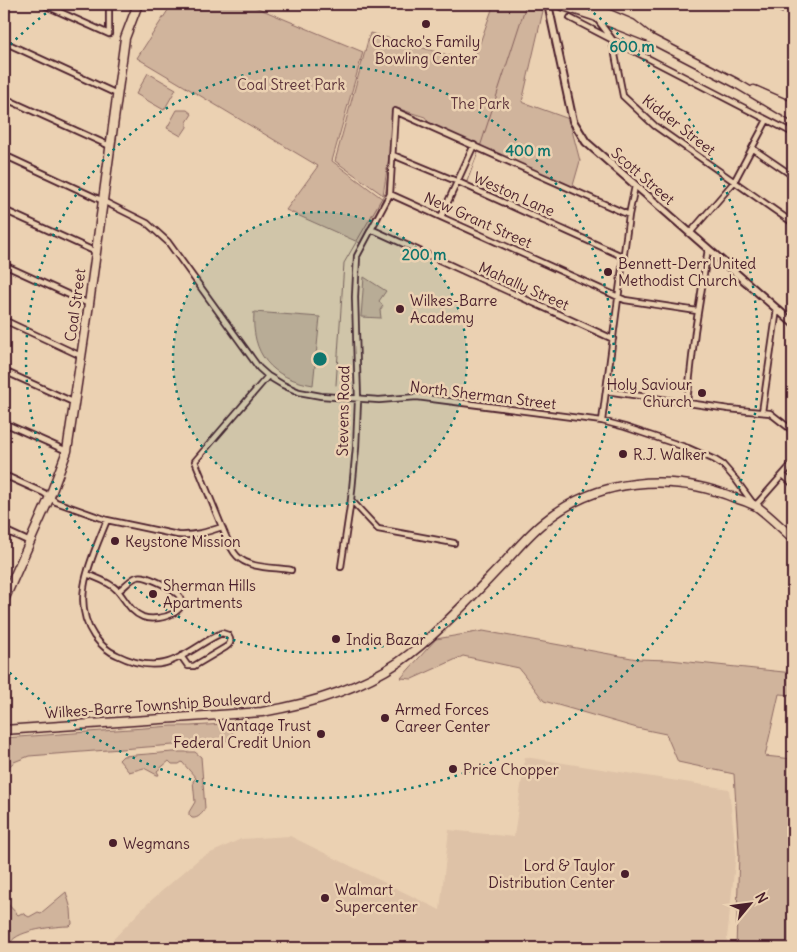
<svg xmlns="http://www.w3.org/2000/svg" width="797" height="952" font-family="Delius,sans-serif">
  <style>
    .built { fill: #dec2a7 }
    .green { fill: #d0b49c; stroke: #8d6a64 }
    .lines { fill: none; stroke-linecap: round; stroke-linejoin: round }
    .stream { stroke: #85605c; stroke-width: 1 }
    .street-casing { stroke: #4a1f2b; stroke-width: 8 }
    .secondary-casing { stroke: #4a1f2b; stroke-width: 10 }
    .primary-casing { stroke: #4a1f2b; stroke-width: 11 }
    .street { stroke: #ebd1b2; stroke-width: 4.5 }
    .secondary { stroke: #ebd1b2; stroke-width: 6 }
    .primary { stroke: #ebd1b2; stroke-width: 8 }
    .rail { stroke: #4a1f2b; stroke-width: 1; stroke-dasharray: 8 4; stroke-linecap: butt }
    .ring { fill: none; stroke: #0f766e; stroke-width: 2.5; stroke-dasharray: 2.5 5 }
    .poi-dot { fill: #4a1f2b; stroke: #ebd1b2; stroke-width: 2 }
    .labels { text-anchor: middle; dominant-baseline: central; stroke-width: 5; stroke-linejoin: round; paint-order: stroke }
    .poi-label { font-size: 15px; fill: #4a1f2b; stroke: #ebd1b2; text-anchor: start }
    .park-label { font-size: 15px; fill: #5e353c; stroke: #ebd1b2 }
    .street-label { font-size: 15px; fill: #4a1f2b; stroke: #ebd1b2 }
    .centre { fill: #0f766e; stroke: #ebd1b2; stroke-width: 2.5 }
    .ring-label { font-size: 15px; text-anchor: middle; font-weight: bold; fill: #0f766e; stroke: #ebd1b2; stroke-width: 5; stroke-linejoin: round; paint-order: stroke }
  </style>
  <rect width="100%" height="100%" fill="#ebd1b2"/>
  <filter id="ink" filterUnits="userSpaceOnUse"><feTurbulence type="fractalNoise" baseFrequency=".02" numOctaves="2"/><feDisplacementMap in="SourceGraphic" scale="10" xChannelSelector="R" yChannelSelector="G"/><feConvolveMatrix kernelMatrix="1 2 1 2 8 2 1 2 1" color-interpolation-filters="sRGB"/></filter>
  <g filter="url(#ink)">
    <!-- built -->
    <path class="built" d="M525,757L729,789L736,853L726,948H105L147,904L200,858L241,839L290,836L440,910L449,830L514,837Z"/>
    <!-- green -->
    <path class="green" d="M172,4H248L363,52L332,161L383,199L360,243L286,210L318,166L137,58Z
      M494,4H528L543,11L522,102L569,119L580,161L572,189L432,127L425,117L399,109L395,118L383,195L335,161L370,33L473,62Z
      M148,73L176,89L164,110L136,94Z
      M177,110H187L192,114L187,122V127L181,136L167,128Z
      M364,277L386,291L379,301L383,306L380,310L381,318L361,317Z
      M254,312L320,317L313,385C271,378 251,354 254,312Z
      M483,631L637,659L670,660L793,673V695L779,694L765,756L793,759V948H736L739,853L734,774L678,762L666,734L637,728L544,701L519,668L463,656L412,679L401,678L436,639Z
      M225,724L229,726L233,731L232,737L226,741L29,756L14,762L4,771V738L172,726H190Z
      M173,752H195L201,757L205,808C203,813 198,819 192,818L189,815V812L195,802L193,781L196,778L182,762L179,764H172L169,761L157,771L159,775H157L144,768L129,772L119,760L123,756Z
      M4,887L5,901L18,915L22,913L29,917L38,912L41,913L66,892L71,909L72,924L70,926C56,926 18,930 11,942V948H4Z"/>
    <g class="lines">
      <!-- stream -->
      <path class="stream" d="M480,147L525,8
        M466,184L479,150
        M336,385L344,263L386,191L390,150L442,173"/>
      <!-- street casing -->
      <g class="street-casing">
        <path id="street" d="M42,4L109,34
          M109,4V34
          M570,18L793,133
          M597,19L612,39L623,96L655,126L793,223
          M4,42L117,94
          M4,98L110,146
          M752,148L793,176
          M4,155L103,201L147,223L168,242L259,368L268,376L283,385L299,392L321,396L379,400L417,397L602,421L625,427L688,448L715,460L723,465L736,480L755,506L793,463
          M393,155L456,181L624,257
          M390,194L625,300L697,311
          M4,210L96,252
          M441,217L474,145
          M371,229L613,339
          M690,233L734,182L767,120
          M4,265L89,304
          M4,320L81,356
          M4,371L73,402
          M606,391L729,409L770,413L793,431
          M687,402L695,331L708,249
          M762,412L777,309
          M602,421L629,215L635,186
          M4,423L67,451
          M4,475L44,493L56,502L107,520L178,535C194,536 207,532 222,527L195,461L268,376
          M783,475L793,484
          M351,500L378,529L454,543
          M107,520C93,556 69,599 94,636C100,644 107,651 117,655C131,662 149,667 165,663C185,658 203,641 222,633L228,635C231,640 232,643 226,647L194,666H188L181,656
          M222,527C226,536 230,549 237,556C249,569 274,567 291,570
          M4,530L30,542
          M341,567L351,500L356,448L358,400L355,297L357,256L390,194L395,111L629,215
          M87,574C96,578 110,582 117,590C126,600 130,612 143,617C160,623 197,609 175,592C169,587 145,574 137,577C130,579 125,587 118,591"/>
      </g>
      <!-- secondary casing -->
      <g class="secondary-casing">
        <path id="secondary" d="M548,4L573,121L586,142L793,323"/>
      </g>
      <!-- primary casing -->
      <g class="primary-casing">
        <path id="primary" d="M557,4L594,16L647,37
          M585,4L632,24L651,39L736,83L793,117
          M754,90L793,107
          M4,600L49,499L67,451L89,304L125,38L138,4
          M4,730L262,712C309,704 359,689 399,662C436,636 472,596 503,564C516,550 528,535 543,523C596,478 672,472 735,498C742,500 750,503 756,506C769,515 781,528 793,538"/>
      </g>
      <!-- street -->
      <use href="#street" class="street"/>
      <!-- secondary -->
      <use href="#secondary" class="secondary"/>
      <!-- primary -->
      <use href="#primary" class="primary"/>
      <!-- rail -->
      <path class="rail" d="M765,4L793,19"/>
    </g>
  </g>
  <!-- distance rings -->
  <circle cx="320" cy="359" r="147" fill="#0f766e" fill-opacity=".12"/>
  <g class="ring">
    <circle cx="320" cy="359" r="147"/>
    <circle cx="320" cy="359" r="294"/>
    <path d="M5 50A441 441 0 0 1 58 4M582 4A441 441 0 1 1 5 668"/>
  </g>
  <!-- markers -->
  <g class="poi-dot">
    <circle cx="426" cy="24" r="5"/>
    <circle cx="608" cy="272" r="5"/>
    <circle cx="400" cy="309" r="5"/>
    <circle cx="702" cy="393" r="5"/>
    <circle cx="623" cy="454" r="5"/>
    <circle cx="115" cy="541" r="5"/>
    <circle cx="153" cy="594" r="5"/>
    <circle cx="336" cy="639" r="5"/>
    <circle cx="385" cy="718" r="5"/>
    <circle cx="321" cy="734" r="5"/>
    <circle cx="453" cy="769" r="5"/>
    <circle cx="113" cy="843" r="5"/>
    <circle cx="625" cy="874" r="5"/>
    <circle cx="325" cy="898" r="5"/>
  </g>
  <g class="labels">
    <!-- poi labels -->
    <g class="poi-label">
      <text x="426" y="41" text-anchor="middle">Chacko's Family<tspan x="426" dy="17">Bowling Center</tspan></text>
      <text x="618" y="263">Bennett-Derr United<tspan x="618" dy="17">Methodist Church</tspan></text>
      <text x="410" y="300">Wilkes-Barre<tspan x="410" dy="17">Academy</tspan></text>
      <text x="692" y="384" text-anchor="end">Holy Saviour<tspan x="692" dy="17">Church</tspan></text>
      <text x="633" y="454">R.J. Walker</text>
      <text x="125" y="541">Keystone Mission</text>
      <text x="163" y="585">Sherman Hills<tspan x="163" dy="17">Apartments</tspan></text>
      <text x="346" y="639">India Bazar</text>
      <text x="395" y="709">Armed Forces<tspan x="395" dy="17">Career Center</tspan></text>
      <text x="311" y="725" text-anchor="end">Vantage Trust<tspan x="311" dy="17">Federal Credit Union</tspan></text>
      <text x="463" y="769">Price Chopper</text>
      <text x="123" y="843">Wegmans</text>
      <text x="615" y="865" text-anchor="end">Lord &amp; Taylor<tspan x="615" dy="17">Distribution Center</tspan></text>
      <text x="335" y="889">Walmart<tspan x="335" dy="17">Supercenter</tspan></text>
    </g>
    <!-- park labels -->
    <g class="park-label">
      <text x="291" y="84">Coal Street Park</text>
      <text x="480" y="103">The Park</text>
    </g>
    <!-- street labels -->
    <g class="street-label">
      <text transform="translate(679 125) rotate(38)">Kidder Street</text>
      <text transform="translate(643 176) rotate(41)">Scott Street</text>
      <text transform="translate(514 194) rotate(24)">Weston Lane</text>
      <text transform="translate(478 220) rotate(24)">New Grant Street</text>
      <text transform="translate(524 286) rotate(24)">Mahally Street</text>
      <text transform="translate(75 305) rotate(-82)">Coal Street</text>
      <text transform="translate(483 395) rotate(7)">North Sherman Street</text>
      <text transform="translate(343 411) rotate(-89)">Stevens Road</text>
      <text transform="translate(158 705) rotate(-4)">Wilkes-Barre Township Boulevard</text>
    </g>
  </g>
  <circle cx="320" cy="359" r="8" class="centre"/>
  <g class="ring-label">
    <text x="632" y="52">600 m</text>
    <text x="528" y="156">400 m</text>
    <text x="424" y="260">200 m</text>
  </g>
  <!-- margin -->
  <rect width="797" height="952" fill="none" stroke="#ebd1b2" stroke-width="20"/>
  <rect x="10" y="10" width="777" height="932" fill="none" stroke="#4a1f2b" stroke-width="2" filter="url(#ink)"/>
  <!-- north arrow -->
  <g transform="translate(750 904) rotate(61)" stroke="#ebd1b2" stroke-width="4" paint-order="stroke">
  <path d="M0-4L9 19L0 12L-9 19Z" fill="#4a1f2b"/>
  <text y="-8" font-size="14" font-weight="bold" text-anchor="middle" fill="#4a1f2b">N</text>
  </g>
</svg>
